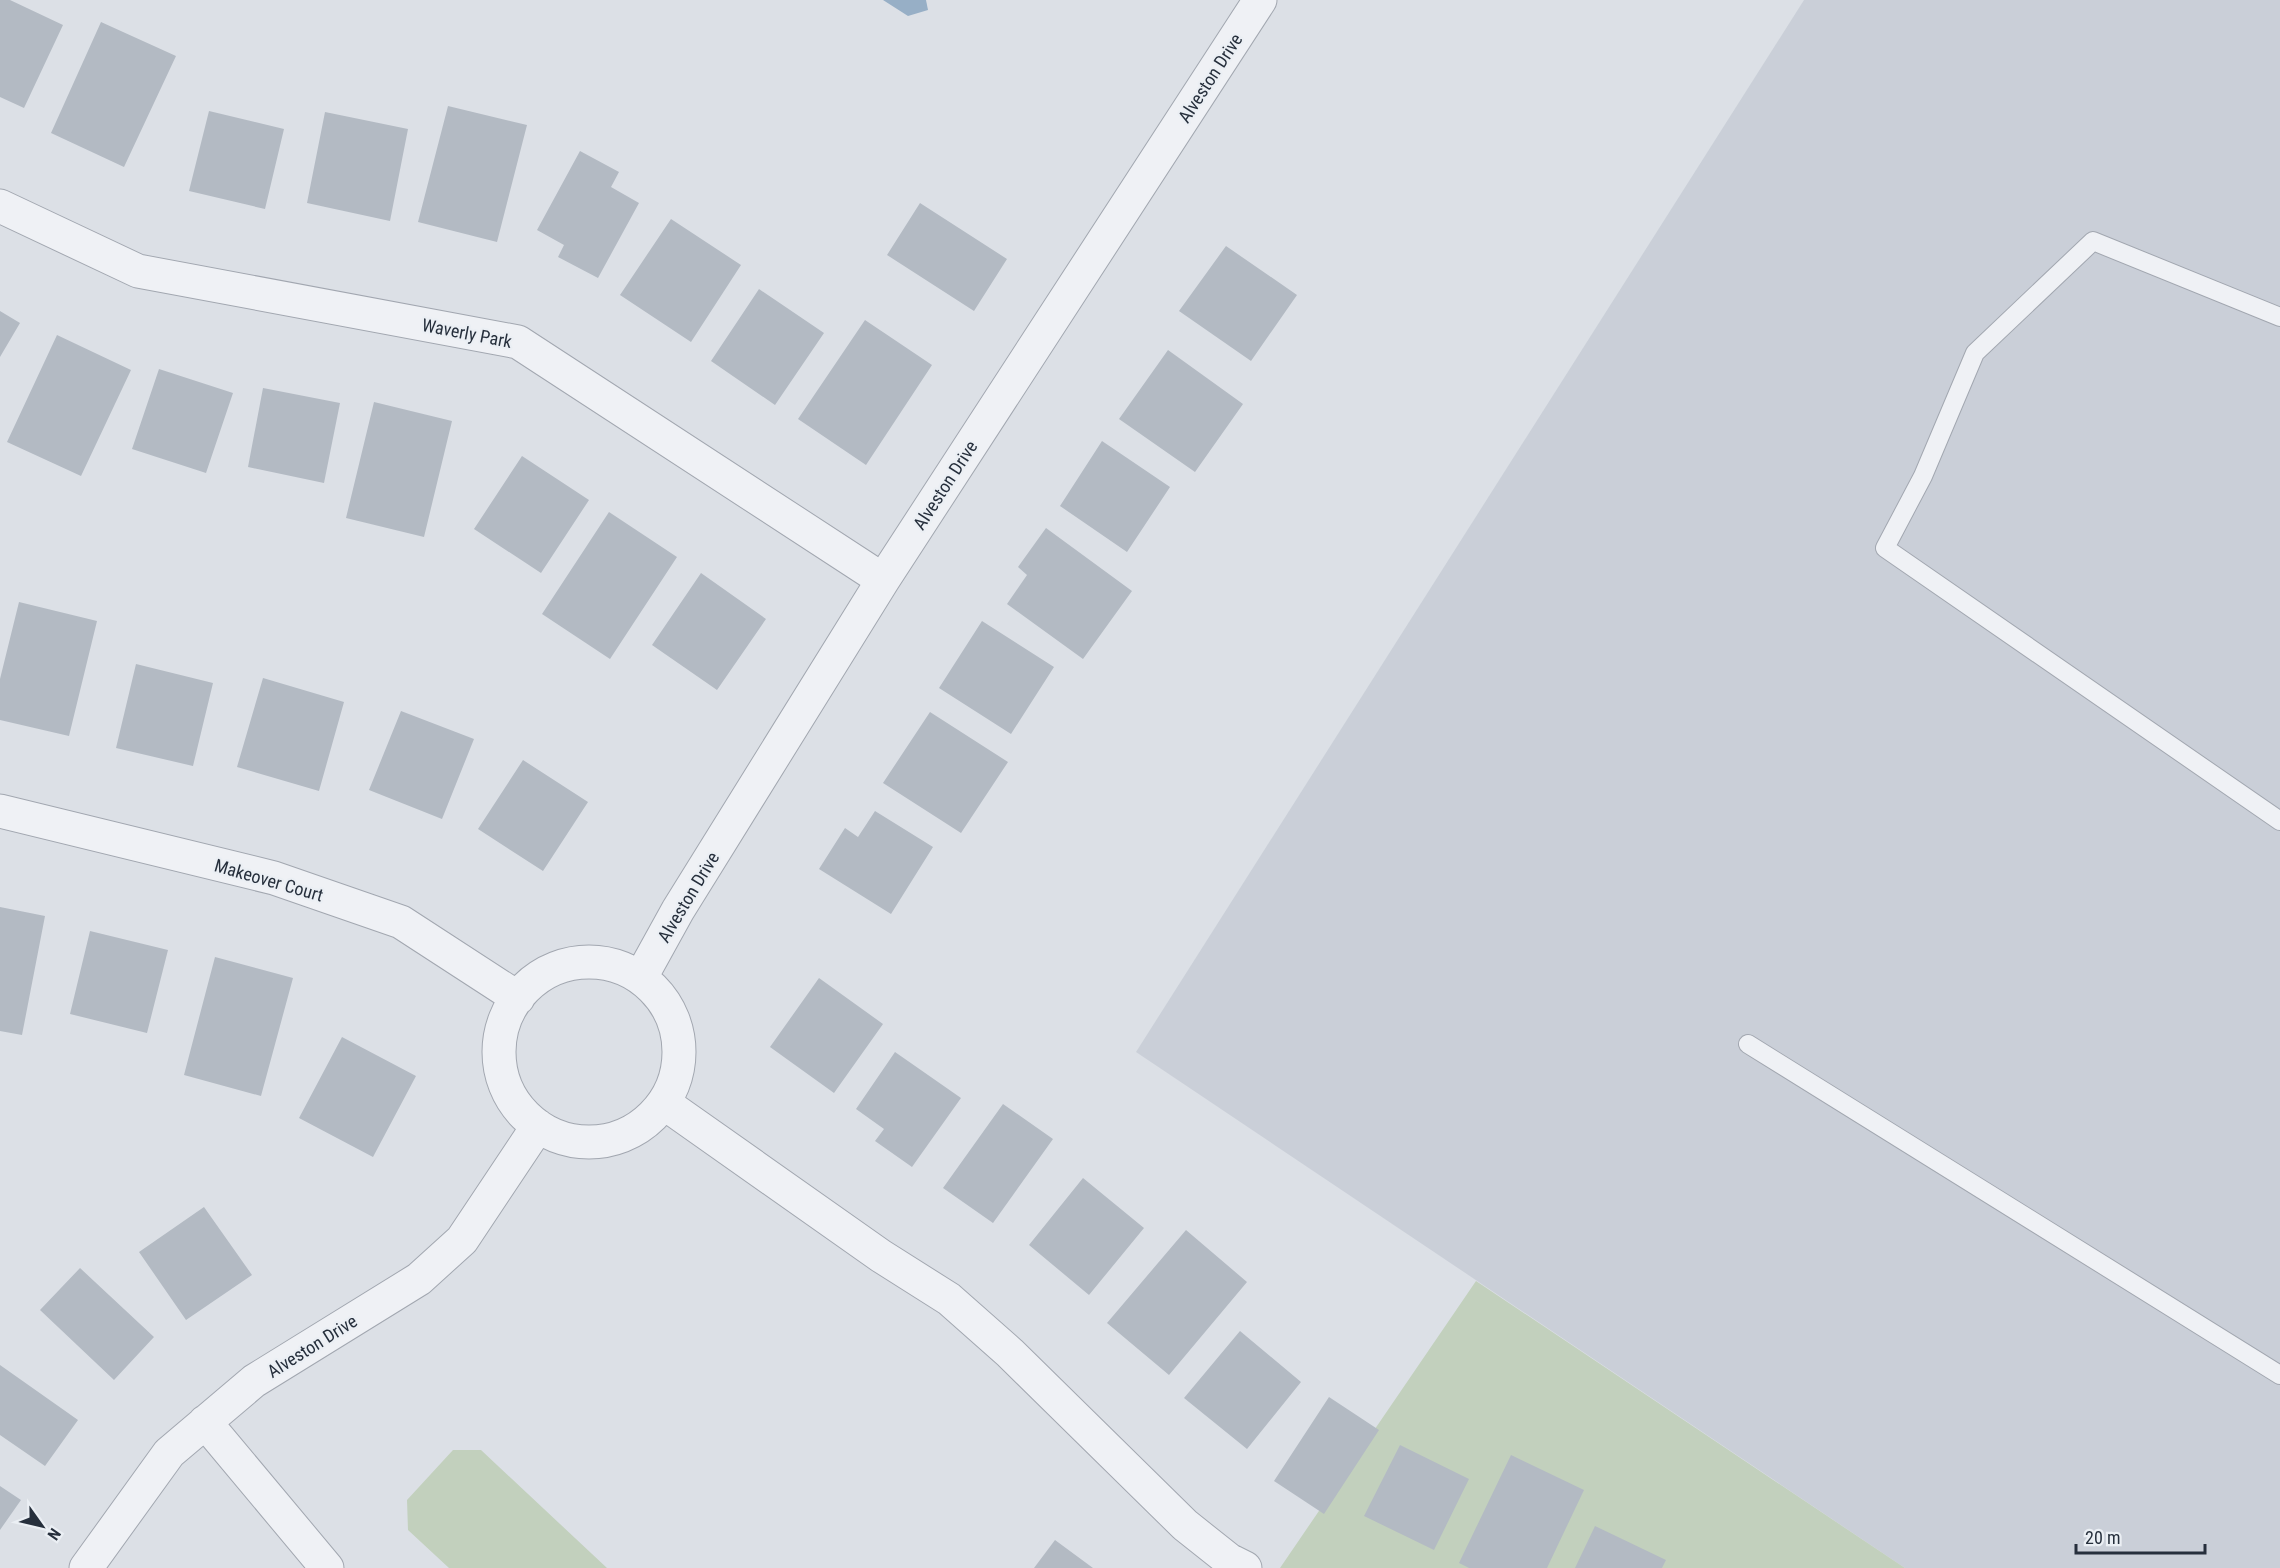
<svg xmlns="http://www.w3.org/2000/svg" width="2280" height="1568" font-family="'Roboto Condensed',sans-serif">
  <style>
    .built { fill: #cacfd8 }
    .green { fill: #c2d0bd }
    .water { fill: #97afc6 }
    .building { fill: #b3bac3 }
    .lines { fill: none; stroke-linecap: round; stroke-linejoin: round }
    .lane-casing { stroke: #a2a7b0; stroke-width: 20 }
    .street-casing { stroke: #a2a7b0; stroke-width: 35 }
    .lane { stroke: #eff1f5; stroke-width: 18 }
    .street { stroke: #eff1f5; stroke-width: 33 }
    .labels { text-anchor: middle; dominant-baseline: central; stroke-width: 4.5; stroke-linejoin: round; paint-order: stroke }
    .street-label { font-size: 18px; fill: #262f3c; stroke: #ebeff4 }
  </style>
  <rect width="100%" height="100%" fill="#dce0e6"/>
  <!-- built -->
  <path class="built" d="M1804,0H2280V1568H1905L1136,1052Z"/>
  <!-- green -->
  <path class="green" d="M1476,1281L1905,1568H1280Z
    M453,1450H481L607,1568H449L408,1530L407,1500Z"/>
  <!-- water -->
  <path class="water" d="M883,0H926L928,10L908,16Z"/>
  <!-- building -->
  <path class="building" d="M0,0H10L63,25L24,108L0,97Z
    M101,22L176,56L124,167L51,133Z
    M448,106L527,125L497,242L418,222Z
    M209,111L284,129L265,209L189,191Z
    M325,112L408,129L390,221L307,203Z
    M580,151L619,172L611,187L639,203L598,278L558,257L564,245L537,230Z
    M920,203L1007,259L974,311L887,255Z
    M671,219L741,265L691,342L620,295Z
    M1226,246L1297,295L1251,361L1179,311Z
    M759,289L824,333L775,405L711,361Z
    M0,311L20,323L0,357Z
    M865,320L932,365L866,465L798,419Z
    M57,335L131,370L81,476L7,442Z
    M1168,350L1243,404L1195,472L1119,419Z
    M159,369L233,393L206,473L132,449Z
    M263,388L340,403L324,483L248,467Z
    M374,402L452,421L424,537L346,518Z
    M1102,441L1170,487L1127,552L1060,506Z
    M522,456L589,500L541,573L474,529Z
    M609,512L677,557L610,659L542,614Z
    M1046,528L1132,591L1083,659L1007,604L1027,575L1018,567Z
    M701,573L766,619L717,690L652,645Z
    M19,602L97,621L69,736L0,720V679Z
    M982,621L1054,667L1011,734L939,688Z
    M136,664L213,683L193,766L116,748Z
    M263,678L344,702L319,791L237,767Z
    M401,711L474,739L442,819L369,790Z
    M930,712L1008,762L961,833L883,783Z
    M523,760L588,802L543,871L478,829Z
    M875,811L933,847L891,914L819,869L845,828L858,837Z
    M0,907L45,916L22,1035L0,1031Z
    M90,931L168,950L147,1033L70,1014Z
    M215,957L293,978L261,1096L184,1075Z
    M819,978L883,1024L834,1093L770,1047Z
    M342,1037L416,1076L373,1157L299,1118Z
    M895,1052L961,1098L912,1167L875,1141L884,1129L856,1109Z
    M1003,1104L1053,1139L993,1223L943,1188Z
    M1083,1178L1144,1228L1089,1295L1029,1245Z
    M204,1207L252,1275L186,1320L139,1252Z
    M1186,1230L1247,1282L1169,1375L1107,1323Z
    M80,1268L154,1337L114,1380L40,1310Z
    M1240,1331L1301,1382L1247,1449L1184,1398Z
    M0,1365L78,1420L45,1466L0,1435Z
    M1329,1397L1379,1430L1324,1514L1274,1481Z
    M1400,1445L1469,1479L1434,1550L1364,1516Z
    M1511,1455L1584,1490L1547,1568H1469L1459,1563Z
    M0,1486L21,1500L0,1530Z
    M1595,1526L1666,1560L1662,1568H1575Z
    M1055,1540L1093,1568H1034Z"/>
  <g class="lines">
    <!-- lane casing -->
    <g class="lane-casing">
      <path id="lane" d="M2280,317L2093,241L1975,353L1923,476L1885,548L2280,821
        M1748,1044L2280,1375"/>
    </g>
    <!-- street casing -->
    <g class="street-casing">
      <path id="street" d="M0,206L138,271L518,342L883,580
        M0,811L274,878L401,922L518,998
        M499 1052a90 90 0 1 1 180 0a90 90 0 1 1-180 0Z
        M641,977L678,910L883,580L1260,0
        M664,1103L881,1256L949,1299L1010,1353L1185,1525L1229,1560L1245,1568
        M205,1422L327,1568
        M86,1568L169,1453L254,1381L419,1279L462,1240L538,1126"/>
    </g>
    <!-- lane -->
    <use href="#lane" class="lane"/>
    <!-- street -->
    <use href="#street" class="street"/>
  </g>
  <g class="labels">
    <!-- street labels -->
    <g class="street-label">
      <text transform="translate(1210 78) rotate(-57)">Alveston Drive</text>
      <text transform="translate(467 333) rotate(11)">Waverly Park</text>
      <text transform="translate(945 485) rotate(-57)">Alveston Drive</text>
      <text transform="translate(269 880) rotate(16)">Makeover Court</text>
      <text transform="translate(688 897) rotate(-59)">Alveston Drive</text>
      <text transform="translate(312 1346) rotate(-32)">Alveston Drive</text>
    </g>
  </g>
  <!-- north arrow -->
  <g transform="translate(42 1526) rotate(124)" stroke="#ebeff4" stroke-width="4.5" paint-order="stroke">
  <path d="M0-4.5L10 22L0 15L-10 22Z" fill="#262f3c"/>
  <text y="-9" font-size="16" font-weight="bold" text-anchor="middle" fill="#262f3c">N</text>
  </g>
  <!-- scale -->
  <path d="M2076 1544v9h129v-9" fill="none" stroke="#262f3c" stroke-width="3"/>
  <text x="2085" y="1544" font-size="18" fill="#262f3c" stroke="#ebeff4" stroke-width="4.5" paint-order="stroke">20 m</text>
</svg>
